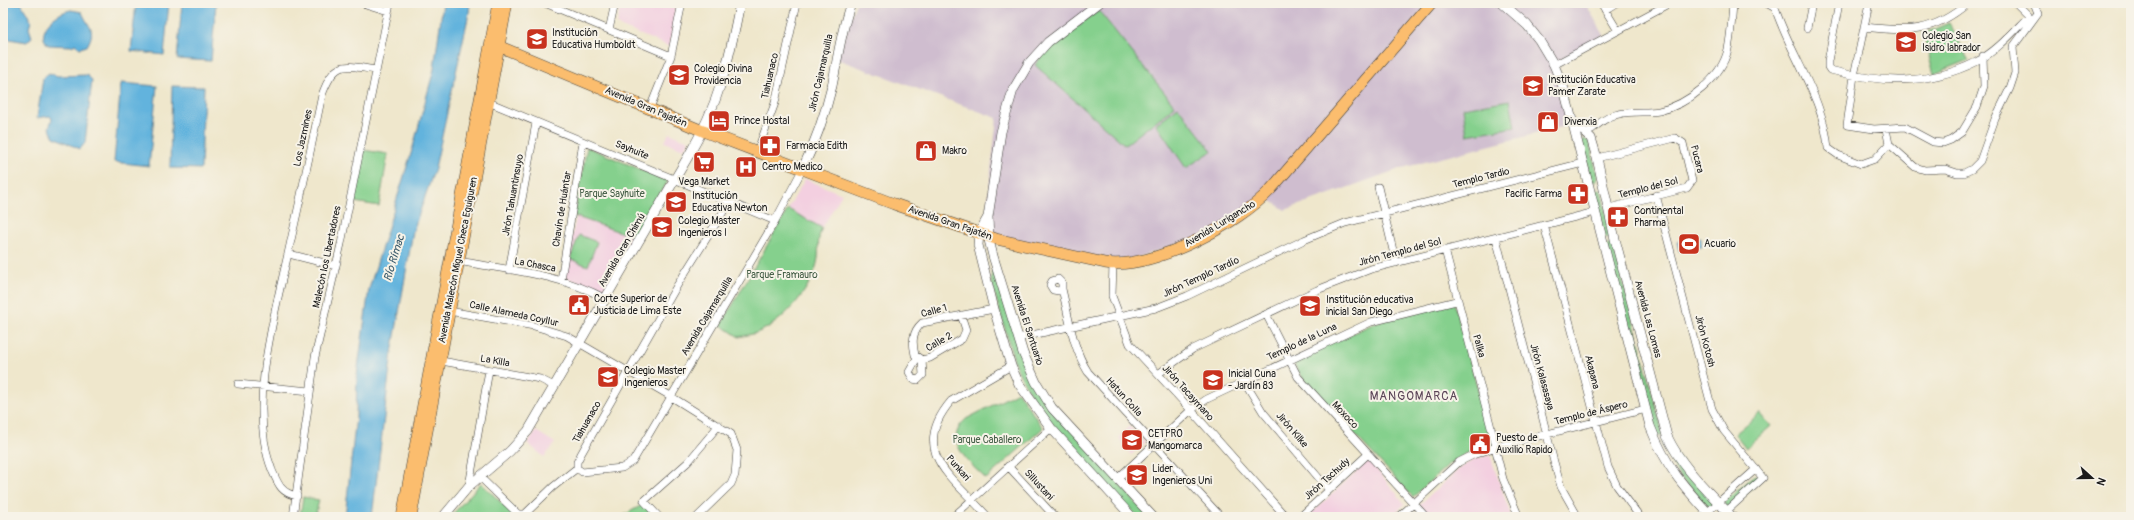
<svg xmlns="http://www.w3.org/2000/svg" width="2134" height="520" font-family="Pangolin,sans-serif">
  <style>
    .built { fill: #f3cfe0 }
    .industrial { fill: #cfbdcf }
    .green { fill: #85d08d; stroke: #507654 }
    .water { fill: #62b3dd; stroke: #3f687c }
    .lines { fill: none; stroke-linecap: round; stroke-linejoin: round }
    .minor-casing { stroke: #3c3a36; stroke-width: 8 }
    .tertiary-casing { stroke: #3c3a36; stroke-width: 10 }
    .primary-casing { stroke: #3c3a36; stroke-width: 12 }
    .minor { stroke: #fff; stroke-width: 7 }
    .tertiary { stroke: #fff; stroke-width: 9 }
    .primary { stroke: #fbbd6e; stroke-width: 11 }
    .labels { text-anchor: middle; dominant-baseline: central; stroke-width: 4; stroke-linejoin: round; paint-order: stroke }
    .poi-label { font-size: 10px; fill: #1c1c1c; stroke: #f7f3e8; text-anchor: start }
    .street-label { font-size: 10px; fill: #1c1c1c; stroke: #f7f3e8 }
    .park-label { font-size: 10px; fill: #415b44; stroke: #f7f3e8 }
    .water-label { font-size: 11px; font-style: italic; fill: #385869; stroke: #f7f3e8 }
    .quarter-label { font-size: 12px; letter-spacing: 1px; fill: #5b4558; stroke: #f7f3e8 }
  </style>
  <rect width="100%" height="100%" fill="#f7f3e8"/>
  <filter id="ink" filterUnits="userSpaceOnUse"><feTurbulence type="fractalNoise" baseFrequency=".025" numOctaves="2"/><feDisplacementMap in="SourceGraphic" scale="8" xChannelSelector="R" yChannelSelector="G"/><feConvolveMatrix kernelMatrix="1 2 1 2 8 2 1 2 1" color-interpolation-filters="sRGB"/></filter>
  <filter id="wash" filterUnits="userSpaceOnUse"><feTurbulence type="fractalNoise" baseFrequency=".012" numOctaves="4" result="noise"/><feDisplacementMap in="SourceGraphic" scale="16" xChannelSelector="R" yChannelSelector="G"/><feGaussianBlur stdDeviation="0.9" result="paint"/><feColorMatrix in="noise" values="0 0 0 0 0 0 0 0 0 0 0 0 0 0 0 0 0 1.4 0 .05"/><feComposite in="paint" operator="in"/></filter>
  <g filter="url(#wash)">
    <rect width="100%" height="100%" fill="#efe7cc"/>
    <!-- built -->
    <path class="built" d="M621,3H676L670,47L617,25Z
      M669,133L689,141L684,149L665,142Z
      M805,179L842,194L822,228L788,209Z
      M576,217L634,237L603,292L564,277Z
      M1129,426L1145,442L1131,455L1119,438Z
      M536,431L555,443L544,457L527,443Z
      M1490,455L1511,516L1430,517L1419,505L1460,468L1475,459Z
      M1369,460L1405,504L1390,517H1307Z"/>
    <!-- industrial -->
    <path class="industrial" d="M856,3H1585L1604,35L1551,65L1569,125L1402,168L1285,210L1271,201L1194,239L1111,266L984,234L997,118L837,59Z"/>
    <!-- green -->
    <path class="green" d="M1099,11L1175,106L1125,145L1035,65C1046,49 1061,37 1076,25L1080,26L1086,19Z
      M1949,23L1969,60L1934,74L1923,34Z
      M1510,100L1515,127L1467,135L1463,108Z
      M1178,107L1212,151L1186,168L1156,124Z
      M1583,139L1589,141L1598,178L1595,182L1591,181L1581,141Z
      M587,147L668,181L634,237L574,216Z
      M363,150L388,154L379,206L354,202Z
      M1599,189L1601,190L1611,235L1608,238L1604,236L1593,192Z
      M788,209L822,228C817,239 819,247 818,258C814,286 787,318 763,330C756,334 747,335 739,337L721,325Z
      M579,235L597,242L588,266L570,259Z
      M1609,244H1613L1663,434L1658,436L1655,434L1607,247Z
      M992,271H995L1034,384L1148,517H1137L1069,444L1036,405L1016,367L991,281Z
      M1454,303L1493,445L1469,452L1449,464L1413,497L1304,380L1292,361L1377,322Z
      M1018,392L1043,428L986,479C971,464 941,441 966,419Z
      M1760,413L1771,426L1746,448L1735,434Z
      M1666,441L1714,503L1710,507L1707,506L1679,476L1661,442Z
      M1754,476L1758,477V482L1731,508L1724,504L1725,501Z
      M481,483L516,517H450Z
      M303,497L319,500L315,517H300Z
      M644,504L658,517H626L624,515Z"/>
    <!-- water -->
    <path class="water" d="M3,3H21L31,21L29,28L32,37L27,42L3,38Z
      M136,3H169L164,55L131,51Z
      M182,3H216L211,61L177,59Z
      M443,3H470L469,13L435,168L413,231L391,359L372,517H345L356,416L357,375L369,289L413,147L434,69Z
      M71,10L82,12C88,27 97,29 87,46L80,48L75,44L72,46L48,45C34,30 57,12 71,10Z
      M49,73L58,76L87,75L92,80L85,143L80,149L54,137L49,128L52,119L50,116L37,118L43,78Z
      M121,83L157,86L149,166L114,162Z
      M172,86L204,87L201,169L170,168Z
      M1701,238L1702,247L1679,251L1677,242Z"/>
  </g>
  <g filter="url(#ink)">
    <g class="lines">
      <!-- minor casing -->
      <g class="minor-casing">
        <path id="minor" d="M362,3L388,11
          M545,3L671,56
          M1601,3L1618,31
          M1766,3L1775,8C1790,54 1824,99 1828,148L1838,155L1861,164L1875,159L1889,144L1886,129
          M1839,3L1828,61V67L1830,70C1880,83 1928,86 1976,62C1997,51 2013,32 2029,16L2016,3
          M1869,3L1854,76L1847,125L1874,129L1905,127L1933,142L1943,143L1951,140L1962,132L1977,107L1984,86L1983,56
          M1605,10L1616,3
          M1864,27C1908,32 1933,33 1968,3
          M1807,28L1812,3
          M609,30L615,3
          M1554,65L1670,3
          M486,101L775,221
          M650,108L671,56L682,3
          M1586,134C1596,126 1606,116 1619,114C1632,111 1646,113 1659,111C1687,105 1722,78 1728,49C1731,34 1732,18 1733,3
          M1889,144L1915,167L1925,170L1945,169L1957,173H1964L1972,169L1980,161L1995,119L2010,88L2015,73L2013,47L2038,13L2034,3
          M757,152L775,103L797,3
          M1597,158L1675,138L1683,143L1692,181L1687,188L1609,208
          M1378,187L1396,263
          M1656,195L1712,409L1724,431L1763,478L1720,517
          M1544,225L1608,467L1617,486L1640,517
          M1496,238L1554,462L1561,487L1578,517
          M1445,250L1496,447
          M289,254L336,266
          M458,261C508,270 561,274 606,299
          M1113,264L1112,296L1130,344L1191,410L1286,517
          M509,270L536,123
          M561,280L583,142
          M1062,289L1059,291L1053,290L1050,285L1052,281L1058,279L1062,283V289C1069,317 1072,347 1088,372L1221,517
          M449,311L534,326L567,336L667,394L731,434L737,450L735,475L731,484L697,517
          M1266,314L1298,377L1426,517
          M1018,338L1156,308L1187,296L1304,240L1345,223L1583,163
          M917,358L909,372L913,379L918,380L923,375L922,360
          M436,360L540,379L554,386
          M922,360L915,355C912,342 912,332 922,323L994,309
          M922,360L930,358L962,339L966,330L961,315
          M1158,374L1193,349L1317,290L1371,269L1595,212
          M1244,381L1263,412L1329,490
          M238,384L310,391
          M1495,447L1503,479L1519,517
          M1008,466L1055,517
          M577,468L582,472L622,468L633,461L775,221L802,170
          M479,476L518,514H525L553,487L577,468V462L581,454L678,284L730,201
          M1117,479L1191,410L1207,399L1371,322L1456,301
          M469,486L489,370
          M297,496C281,493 278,484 272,470C246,405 277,307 291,240C302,192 312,143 322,95C335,60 343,65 376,70
          M293,517L315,357L341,244L390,3
          M659,517L644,501L688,462L719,425
          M953,517L1051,428
          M988,517C955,479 907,453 951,401L1011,366
          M1300,517L1367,455
          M1399,517L1459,462L1473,455L1496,447L1646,409
          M1702,517L1756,469"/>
      </g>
      <!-- tertiary casing -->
      <g class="tertiary-casing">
        <path id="tertiary" d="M1099,3L1048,42L1029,63L1013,90L1001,132L988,217L989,240L993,256L1023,353L1036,382L1052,408L1153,517
          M1502,3L1527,25L1539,40L1554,65L1564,89L1650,426C1666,467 1683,486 1712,517
          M1574,123L1591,138L1597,158L1615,239L1667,436C1682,468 1709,492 1732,517
          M802,170C815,143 825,115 832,86C838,58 841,30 851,3
          M988,217L979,233L978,245L994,309L1011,366L1019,384L1051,428L1132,517
          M443,517L469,486L510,451L528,431L689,155C719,104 729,61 740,3"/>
      </g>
      <!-- primary casing -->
      <g class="primary-casing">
        <path id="primary" d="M491,43L703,131L894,204L996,239L1105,263C1153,270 1239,224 1271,189L1432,3
          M402,517L498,3
          M411,517L507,3"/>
      </g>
      <!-- minor -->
      <use href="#minor" class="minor"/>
      <!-- tertiary -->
      <use href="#tertiary" class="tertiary"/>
      <!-- primary -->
      <use href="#primary" class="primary"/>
    </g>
  </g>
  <!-- icons -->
  <defs>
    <g id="school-square" transform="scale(1.15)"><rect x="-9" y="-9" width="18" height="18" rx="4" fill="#c8321e" stroke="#f7f3e8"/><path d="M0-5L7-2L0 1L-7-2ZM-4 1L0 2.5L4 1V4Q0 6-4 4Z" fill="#fff"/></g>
    <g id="hotel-square" transform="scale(1.15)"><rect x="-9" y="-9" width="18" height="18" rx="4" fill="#c8321e" stroke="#f7f3e8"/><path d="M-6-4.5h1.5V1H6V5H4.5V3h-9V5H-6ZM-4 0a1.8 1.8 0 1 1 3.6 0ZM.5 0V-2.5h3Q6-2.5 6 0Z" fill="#fff"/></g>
    <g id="shop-square" transform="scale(1.15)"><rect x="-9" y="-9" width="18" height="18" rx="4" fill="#c8321e" stroke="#f7f3e8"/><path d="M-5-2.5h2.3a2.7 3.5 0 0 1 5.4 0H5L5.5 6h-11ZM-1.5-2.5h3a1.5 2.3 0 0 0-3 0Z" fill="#fff"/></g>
    <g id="pharmacy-square" transform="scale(1.15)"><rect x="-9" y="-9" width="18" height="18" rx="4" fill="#c8321e" stroke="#f7f3e8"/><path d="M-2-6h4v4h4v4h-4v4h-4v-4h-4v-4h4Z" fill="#fff"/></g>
    <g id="supermarket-square" transform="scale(1.15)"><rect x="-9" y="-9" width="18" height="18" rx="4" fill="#c8321e" stroke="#f7f3e8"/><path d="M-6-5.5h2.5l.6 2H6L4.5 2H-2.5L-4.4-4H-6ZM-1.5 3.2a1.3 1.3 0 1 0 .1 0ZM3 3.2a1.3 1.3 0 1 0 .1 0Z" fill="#fff"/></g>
    <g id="hospital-square" transform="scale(1.15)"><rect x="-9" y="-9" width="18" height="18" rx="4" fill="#c8321e" stroke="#f7f3e8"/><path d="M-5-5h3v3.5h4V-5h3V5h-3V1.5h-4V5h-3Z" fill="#fff"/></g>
    <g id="stadium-square" transform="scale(1.15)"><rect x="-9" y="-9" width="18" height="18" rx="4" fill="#c8321e" stroke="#f7f3e8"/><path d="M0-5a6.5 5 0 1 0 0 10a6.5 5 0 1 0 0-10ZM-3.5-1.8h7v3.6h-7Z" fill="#fff"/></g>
    <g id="civic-square" transform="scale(1.15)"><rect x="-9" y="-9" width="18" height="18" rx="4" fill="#c8321e" stroke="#f7f3e8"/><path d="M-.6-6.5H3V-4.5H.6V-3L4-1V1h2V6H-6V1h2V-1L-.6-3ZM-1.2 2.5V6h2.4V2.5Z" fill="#fff"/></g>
    <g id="university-square" transform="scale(1.15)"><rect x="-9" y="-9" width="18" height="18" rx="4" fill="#c8321e" stroke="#f7f3e8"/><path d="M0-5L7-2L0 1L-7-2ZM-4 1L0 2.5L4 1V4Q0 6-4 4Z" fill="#fff"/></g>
  </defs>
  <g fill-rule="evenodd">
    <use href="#school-square" x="537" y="39"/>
    <use href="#school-square" x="1906" y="42"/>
    <use href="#school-square" x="679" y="75"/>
    <use href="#school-square" x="1533" y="86"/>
    <use href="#hotel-square" x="719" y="121"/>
    <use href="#shop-square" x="1548" y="122"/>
    <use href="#pharmacy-square" x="770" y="146"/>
    <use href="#shop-square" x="926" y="151"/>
    <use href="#supermarket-square" x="704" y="162"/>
    <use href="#hospital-square" x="746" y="167"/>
    <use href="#pharmacy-square" x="1578" y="194"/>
    <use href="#school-square" x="676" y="202"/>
    <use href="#pharmacy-square" x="1618" y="217"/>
    <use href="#school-square" x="662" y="227"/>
    <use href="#stadium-square" x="1689" y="244"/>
    <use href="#civic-square" x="579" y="305"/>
    <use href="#school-square" x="1310" y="306"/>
    <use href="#school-square" x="608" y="377"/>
    <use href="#school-square" x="1213" y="380"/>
    <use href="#university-square" x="1132" y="440"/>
    <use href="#civic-square" x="1480" y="444"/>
    <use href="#school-square" x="1137" y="475"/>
  </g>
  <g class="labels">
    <!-- poi labels -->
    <g class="poi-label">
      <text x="552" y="33">Institución<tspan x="552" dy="12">Educativa Humboldt</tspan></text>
      <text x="1922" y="36">Colegio San<tspan x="1922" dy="12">Isidro labrador</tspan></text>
      <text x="694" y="69">Colegio Divina<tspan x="694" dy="12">Providencia</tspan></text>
      <text x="1548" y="80">Institución Educativa<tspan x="1548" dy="12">Pamer Zarate</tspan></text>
      <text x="734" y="121">Prince Hostal</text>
      <text x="1564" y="122">Diverxia</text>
      <text x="786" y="146">Farmacia Edith</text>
      <text x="942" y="151">Makro</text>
      <text x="762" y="167">Centro Medico</text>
      <text x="704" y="182" text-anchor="middle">Vega Market</text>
      <text x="1562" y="194" text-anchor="end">Pacific Farma</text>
      <text x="692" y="196">Institución<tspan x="692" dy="12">Educativa Newton</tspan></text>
      <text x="1634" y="211">Continental<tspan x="1634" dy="12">Pharma</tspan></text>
      <text x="678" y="221">Colegio Master<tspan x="678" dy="12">Ingenieros I</tspan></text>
      <text x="1704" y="244">Acuario</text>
      <text x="594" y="299">Corte Superior de<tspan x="594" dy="12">Justicia de Lima Este</tspan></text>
      <text x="1326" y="300">Institución educativa<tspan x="1326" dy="12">inicial San Diego</tspan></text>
      <text x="624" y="371">Colegio Master<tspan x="624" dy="12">Ingenieros</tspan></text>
      <text x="1228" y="374">Inicial Cuna<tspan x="1228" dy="12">- Jardín 83</tspan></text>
      <text x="1148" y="434">CETPRO<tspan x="1148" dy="12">Mangomarca</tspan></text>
      <text x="1496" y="438">Puesto de<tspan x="1496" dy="12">Auxilio Rapido</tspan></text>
      <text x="1152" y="469">Lider<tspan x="1152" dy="12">Ingenieros Uni</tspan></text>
    </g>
    <!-- street labels -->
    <g class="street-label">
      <text transform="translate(821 73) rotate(-77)">Jirón Cajamarquilla</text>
      <text transform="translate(770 76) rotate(-77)">Tiahuanaco</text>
      <text transform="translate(646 107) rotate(23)">Avenida Gran Pajatén</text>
      <text transform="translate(303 138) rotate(-78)">Los Jazmines</text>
      <text transform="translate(632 150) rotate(22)">Sayhuite</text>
      <text transform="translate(1697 159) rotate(76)">Pucara</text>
      <text transform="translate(1481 178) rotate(-14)">Templo Tardio</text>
      <text transform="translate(1648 188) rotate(-14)">Templo del Sol</text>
      <text transform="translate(513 195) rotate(-80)">Jirón Tahuantinsuyo</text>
      <text transform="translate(562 209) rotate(-81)">Chavín de Huántar</text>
      <text transform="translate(950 223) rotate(19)">Avenida Gran Pajatén</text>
      <text transform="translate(1220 224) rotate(-31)">Avenida Lurigancho</text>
      <text transform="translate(622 250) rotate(-60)">Avenida Gran Chimú</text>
      <text transform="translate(1400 252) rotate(-15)">Jirón Templo del Sol</text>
      <text transform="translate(327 257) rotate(-78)">Malecón los Libertadores</text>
      <text transform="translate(458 260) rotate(-79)">Avenida Malecón Miguel Checa Eguiguren</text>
      <text transform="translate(535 265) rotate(11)">La Chasca</text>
      <text transform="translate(1201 277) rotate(-25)">Jirón Templo Tardío</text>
      <text transform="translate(934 311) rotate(-15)">Calle 1</text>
      <text transform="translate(514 314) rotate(12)">Calle Alameda Coyllur</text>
      <text transform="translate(707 316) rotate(-59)">Avenida Cajamarquilla</text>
      <text transform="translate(1648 319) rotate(75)">Avenida Las Lomas</text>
      <text transform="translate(1027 325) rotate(72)">Avenida El Santuario</text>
      <text transform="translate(1705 341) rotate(75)">Jirón Kotosh</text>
      <text transform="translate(939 342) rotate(-30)">Calle 2</text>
      <text transform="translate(1302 342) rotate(-25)">Templo de la Luna</text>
      <text transform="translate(1479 346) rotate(75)">Pallka</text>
      <text transform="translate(495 361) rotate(10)">La Killa</text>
      <text transform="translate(1592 372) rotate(76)">Akapana</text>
      <text transform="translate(1542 377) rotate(75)">Jirón Kalasasaya</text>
      <text transform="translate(1188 393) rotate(48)">Jirón Tacaymano</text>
      <text transform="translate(1124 397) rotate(48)">Hatun Colla</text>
      <text transform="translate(1591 413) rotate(-14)">Templo de Áspero</text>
      <text transform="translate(1345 415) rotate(47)">Moxoco</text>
      <text transform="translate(587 422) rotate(-60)">Tiahuanaco</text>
      <text transform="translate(1292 430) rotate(49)">Jirón Kilke</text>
      <text transform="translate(958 468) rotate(49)">Punkari</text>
      <text transform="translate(1327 479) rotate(-42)">Jirón Tschudy</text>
      <text transform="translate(1039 485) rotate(47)">Sillustani</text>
    </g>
    <!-- park labels -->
    <g class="park-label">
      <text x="612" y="194">Parque Sayhuite</text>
      <text x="782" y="275">Parque Framauro</text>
      <text x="987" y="440">Parque Caballero</text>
    </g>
    <!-- water labels -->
    <g class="water-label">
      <text transform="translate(394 258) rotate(-73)">Río Rímac</text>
    </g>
    <!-- quarter labels -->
    <g class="quarter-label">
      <text x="1414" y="396">MANGOMARCA</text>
    </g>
  </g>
  <!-- margin -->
  <rect width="2134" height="520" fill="none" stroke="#f7f3e8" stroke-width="16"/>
  <!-- north arrow -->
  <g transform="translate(2092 478) rotate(111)" stroke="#f7f3e8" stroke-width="3" paint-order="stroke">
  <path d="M0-3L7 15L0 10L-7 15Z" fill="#1c1c1c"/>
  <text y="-6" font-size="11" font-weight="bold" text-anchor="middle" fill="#1c1c1c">N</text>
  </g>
</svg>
